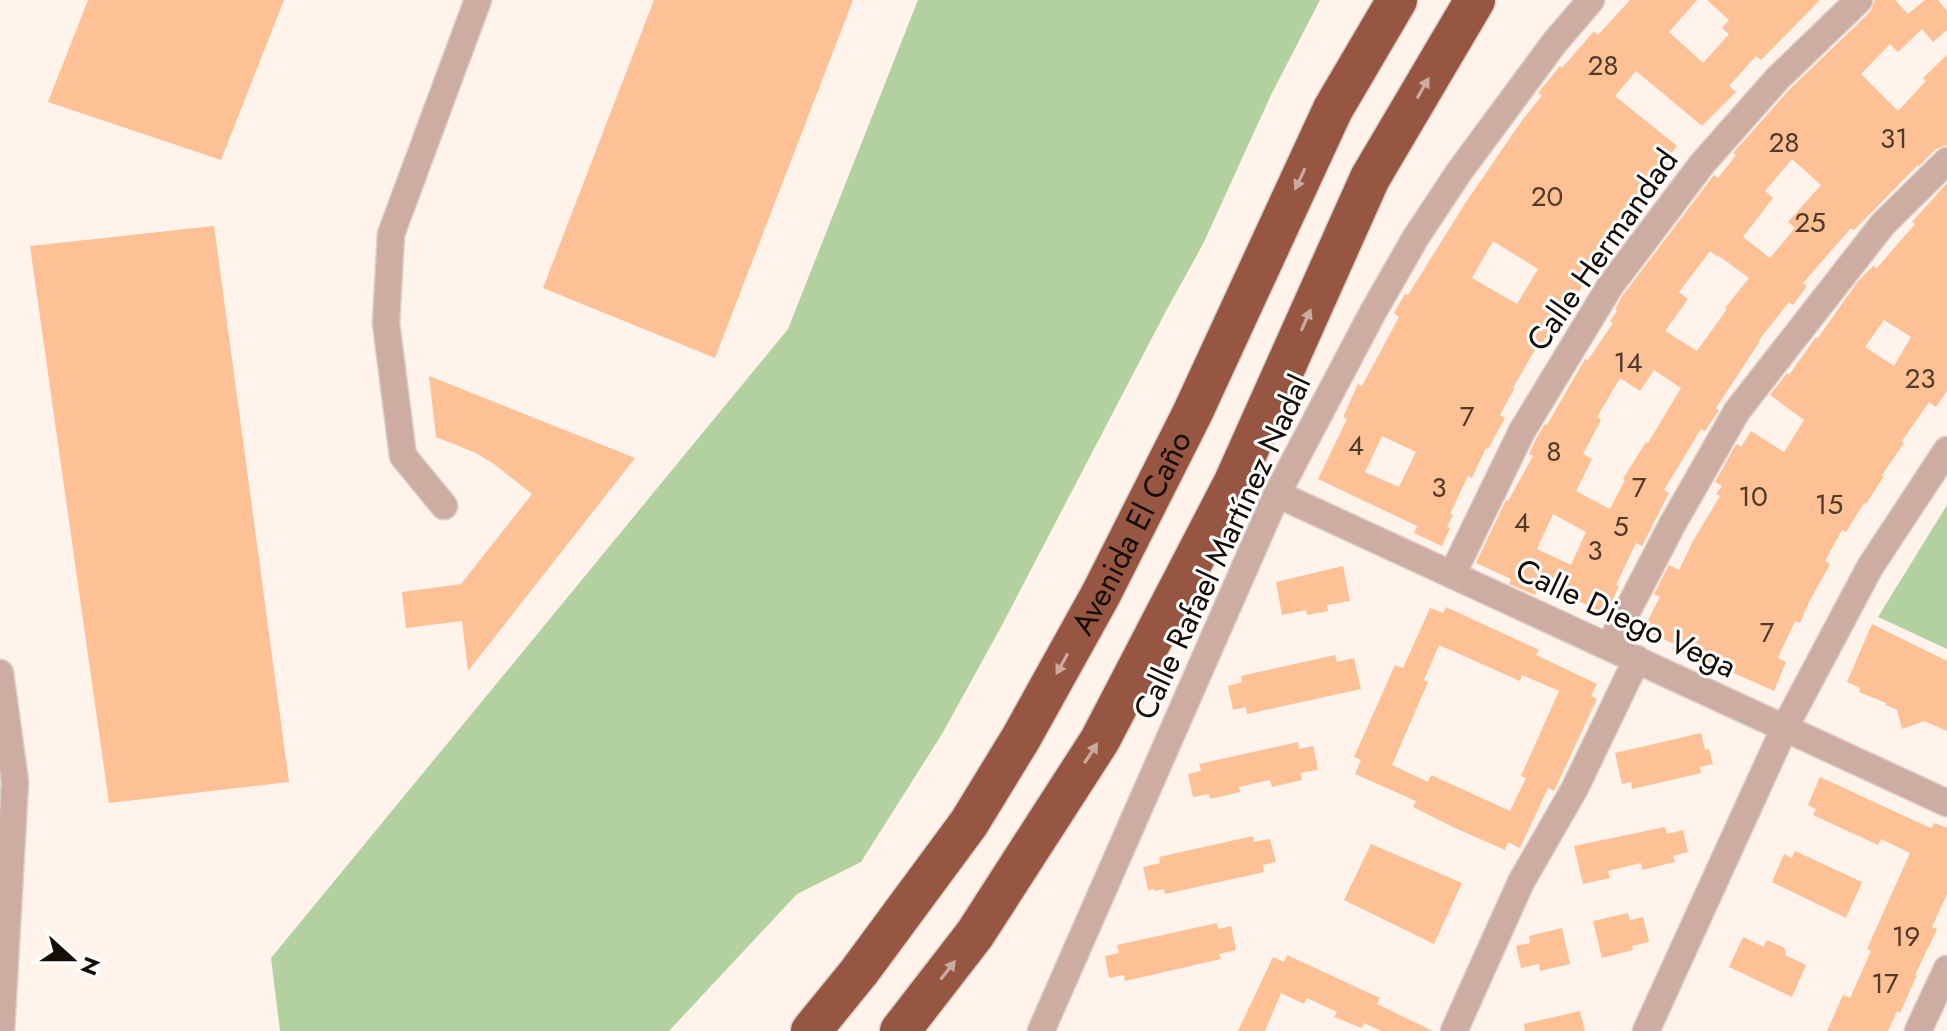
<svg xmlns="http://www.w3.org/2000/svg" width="1947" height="1031" font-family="Jost,sans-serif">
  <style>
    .green { fill: #b3d09f }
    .building { fill: #fec195; fill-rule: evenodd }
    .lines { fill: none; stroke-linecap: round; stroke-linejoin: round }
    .minor-casing { stroke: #dacec6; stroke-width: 29 }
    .highway-casing { stroke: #dacec6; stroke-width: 43 }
    .minor { stroke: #cdaca2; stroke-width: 26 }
    .highway { stroke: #975642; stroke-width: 40 }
    .oneway { fill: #cbaaa0 }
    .labels { text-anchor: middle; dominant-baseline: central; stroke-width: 6; stroke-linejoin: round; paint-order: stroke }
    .number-label { font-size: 28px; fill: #503a2a }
    .street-label { font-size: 32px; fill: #160d06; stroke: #fff }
  </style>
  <rect width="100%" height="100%" fill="#fff3eb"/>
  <!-- green -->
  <path class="green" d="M918,0H1320L1271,95L1203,244L1166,311L1001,627L942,734L861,862L797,894L669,1031H280L271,958L788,329Z
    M1947,505V649L1878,617Z"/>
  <!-- building -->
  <path class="building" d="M88,0H284L221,160L48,102Z
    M654,0H853L715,358L543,288Z
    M1630,0H1697L1669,32L1703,63L1729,34L1722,28L1729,20L1707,0H1820L1761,60L1756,56L1729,86L1736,92L1702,126L1636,71L1615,96L1677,146L1665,161L1669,164L1637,202L1635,201L1608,238L1612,240L1591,269L1579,292L1576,290L1538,350L1536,348L1513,388L1514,389L1500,415L1505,418L1488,449L1486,448L1472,478L1468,476L1450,514L1453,515L1447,527L1450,528L1442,546L1414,533L1417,526L1318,479L1347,419L1343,417L1358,384L1362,386L1399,317L1394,313L1405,294L1408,295L1466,202L1521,122L1542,95L1538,93L1560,66L1562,68L1594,31L1598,35ZM1493,241L1538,269L1517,304L1472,278ZM1382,436L1416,452L1399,487L1365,472Z
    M1875,0H1895L1908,14L1925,0H1938L1947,11V30L1933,42L1922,29L1898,52L1890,44L1861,74L1898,111L1926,81L1923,78L1947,55V145L1936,149L1919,166L1918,165L1854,230L1851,228L1803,283L1807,286L1793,305L1789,302L1759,340L1760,341L1716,408L1719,410L1705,431L1701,429L1664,490L1669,493L1642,546L1636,543L1616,585L1619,586L1606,614L1576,600L1574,605L1538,589L1535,595L1509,584L1511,579L1476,563L1506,500L1508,501L1533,456L1529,454L1536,439L1545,424L1547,425L1585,359L1588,360L1613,323L1610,321L1617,311L1615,309L1623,295L1714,175L1718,178L1736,155L1733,153L1789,90L1870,12ZM1792,159L1821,185L1788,222L1795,228L1770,258L1743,237L1773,198L1765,191ZM1710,251L1718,257L1719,256L1749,278L1725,308L1727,309L1697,351L1665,331L1688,299L1679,292ZM1654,370L1681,388L1648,443L1646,442L1623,479L1625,480L1610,509L1576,491L1592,459L1583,454L1601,420L1597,417L1620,378L1640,391ZM1553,514L1586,532L1571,565L1537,549Z
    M1947,183V391L1936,407L1929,402L1902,441L1904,443L1882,475L1884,476L1866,504L1864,503L1846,532L1842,530L1825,561L1830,564L1809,602L1800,623L1795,621L1778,658L1786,662L1774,691L1689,653L1688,656L1672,649L1674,644L1643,630L1660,597L1654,594L1669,565L1679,570L1693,541L1720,496L1716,494L1722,486L1715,482L1735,446L1737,444L1741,447L1751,431L1784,452L1804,420L1770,395L1787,373L1789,375L1816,337L1818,338L1858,281L1874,265L1876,269L1915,224L1912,222ZM1884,320L1911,337L1894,366L1865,347Z
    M214,226L289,782L109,803L30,246Z
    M429,376L635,458L468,671L462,621L406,628L402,592L461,584L532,494L494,464L476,453L436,437Z
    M1343,566L1350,601L1327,605L1328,611L1307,615L1306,610L1282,615L1276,582Z
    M1446,607L1539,650L1536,655L1597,684L1591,696L1597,699L1569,759L1554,791L1548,788L1520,848L1508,842L1505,850L1455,828L1413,807L1416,801L1355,774L1361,760L1354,757L1395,665L1403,668L1430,608L1443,613ZM1439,645L1520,681L1522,675L1559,691L1521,776L1526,778L1510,811L1431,775L1428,782L1392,765L1428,682L1424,680Z
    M1872,624L1947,661V731L1924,721L1902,729L1897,710L1886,705V703L1859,692L1860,688L1847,682Z
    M1335,655L1337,662L1354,658L1361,689L1247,714L1246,707L1233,710L1228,686L1242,682L1241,676Z
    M1701,733L1705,750L1709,749L1713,764L1700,767L1701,773L1632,789L1631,782L1622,784L1615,753Z
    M1298,742L1299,749L1313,746L1317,763V770L1301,773L1302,780L1272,787L1270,780L1239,787L1240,792L1210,799L1209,794L1193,797L1188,774L1201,771L1199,764Z
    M1820,777L1926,826L1932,828L1934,823L1947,828V894L1932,927L1937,929L1915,975H1917L1900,1013L1897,1011L1888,1031H1827L1843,995L1850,998L1871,951L1867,949L1910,853L1881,839L1878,845L1813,815L1816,809L1808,805Z
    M1665,827L1667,834L1683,830L1688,852L1673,856L1675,862L1642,870L1641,863L1608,871L1610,878L1583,884L1574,846Z
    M1253,836L1254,842L1270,839L1276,862L1263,865L1264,872L1165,894L1164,889L1155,891L1154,889L1148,890L1143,867L1160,863L1159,857Z
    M1371,844L1462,883L1434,944L1344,900Z
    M1795,851L1862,882L1846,918L1772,882L1784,854L1792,858Z
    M1628,913L1630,920L1643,917L1649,942L1632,946L1633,950L1602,958L1593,921Z
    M1217,923L1218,929L1231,926L1236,950L1219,954L1221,959L1125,981L1124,975L1109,978L1105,956L1119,953L1117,945Z
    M1562,928L1570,964L1540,971L1539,964L1521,968L1516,946L1530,943L1529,936Z
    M1743,937L1764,947L1766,941H1769L1785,948L1784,950L1786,951L1785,955L1806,965L1792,997L1729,967Z
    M1287,955L1380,998L1377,1004L1433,1031H1381L1364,1023L1362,1028L1334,1017L1337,1012L1307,998L1304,1004L1281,993L1265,1031H1238L1273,957L1284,962Z
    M1580,1011L1585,1031H1525L1524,1024Z"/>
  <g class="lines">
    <!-- minor casing -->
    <g class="minor-casing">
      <path id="minor" d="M1277,494L1947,803
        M444,506L403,456L386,323L391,234L478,0
        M1452,575L1522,431L1610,286L1702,164L1777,79L1859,0
        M1609,646L1672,525L1737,411L1883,224L1947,161
        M0,673L15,782L1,1031
        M1041,1031L1277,494L1373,312L1416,237L1459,172L1555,42L1591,0
        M1454,1031L1521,882L1575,788L1637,659
        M1646,1031L1784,729L1870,567L1947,450
        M1918,1031L1947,969"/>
    </g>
    <!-- highway casing -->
    <g class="highway-casing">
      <g id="highway">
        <path id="s1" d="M811,1031L859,972L969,823L1021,738L1101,594L1192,414L1333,109L1397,0"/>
        <path d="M900,1031L975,934L1100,740L1234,482L1370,178L1475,0"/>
      </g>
    </g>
    <!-- minor -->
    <use href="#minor" class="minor"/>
    <!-- highway -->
    <use href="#highway" class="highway"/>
  </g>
  <!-- one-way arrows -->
  <defs><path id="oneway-solid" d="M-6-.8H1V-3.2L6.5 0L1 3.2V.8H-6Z" transform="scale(2)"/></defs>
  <g class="oneway">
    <use href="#oneway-solid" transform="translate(1423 88) rotate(-60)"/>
    <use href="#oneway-solid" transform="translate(1300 179) rotate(115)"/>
    <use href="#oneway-solid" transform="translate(1306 320) rotate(-66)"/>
    <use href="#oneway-solid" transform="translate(1062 664) rotate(119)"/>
    <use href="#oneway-solid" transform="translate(1091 753) rotate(-57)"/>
    <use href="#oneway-solid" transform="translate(948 970) rotate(-52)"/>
  </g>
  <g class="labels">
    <!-- number labels -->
    <g class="number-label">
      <text x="1603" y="65">28</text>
      <text x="1894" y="138">31</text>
      <text x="1784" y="142">28</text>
      <text x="1547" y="196">20</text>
      <text x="1810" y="222">25</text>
      <text x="1628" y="362">14</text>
      <text x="1920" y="378">23</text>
      <text x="1467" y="416">7</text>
      <text x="1356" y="445">4</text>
      <text x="1554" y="451">8</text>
      <text x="1439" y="487">3</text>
      <text x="1639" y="487">7</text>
      <text x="1753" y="496">10</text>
      <text x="1829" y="504">15</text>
      <text x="1522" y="522">4</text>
      <text x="1621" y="526">5</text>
      <text x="1595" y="550">3</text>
      <text x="1767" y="632">7</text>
      <text x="1906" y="936">19</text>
      <text x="1885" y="983">17</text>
    </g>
    <!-- street labels -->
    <g class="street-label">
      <text transform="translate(1602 250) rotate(-55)">Calle Hermandad</text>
      <text stroke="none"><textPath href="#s1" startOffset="594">Avenida El Caño</textPath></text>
      <text transform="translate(1222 547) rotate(-65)">Calle Rafael Martínez Nadal</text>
      <text transform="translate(1626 618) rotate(25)">Calle Diego Vega</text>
    </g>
  </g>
  <!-- north arrow -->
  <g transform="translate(72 959) rotate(111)" stroke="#ffffff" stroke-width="6" paint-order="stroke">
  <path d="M0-6L14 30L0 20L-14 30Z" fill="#160d06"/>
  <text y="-12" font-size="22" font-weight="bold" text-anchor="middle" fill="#160d06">N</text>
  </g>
</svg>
